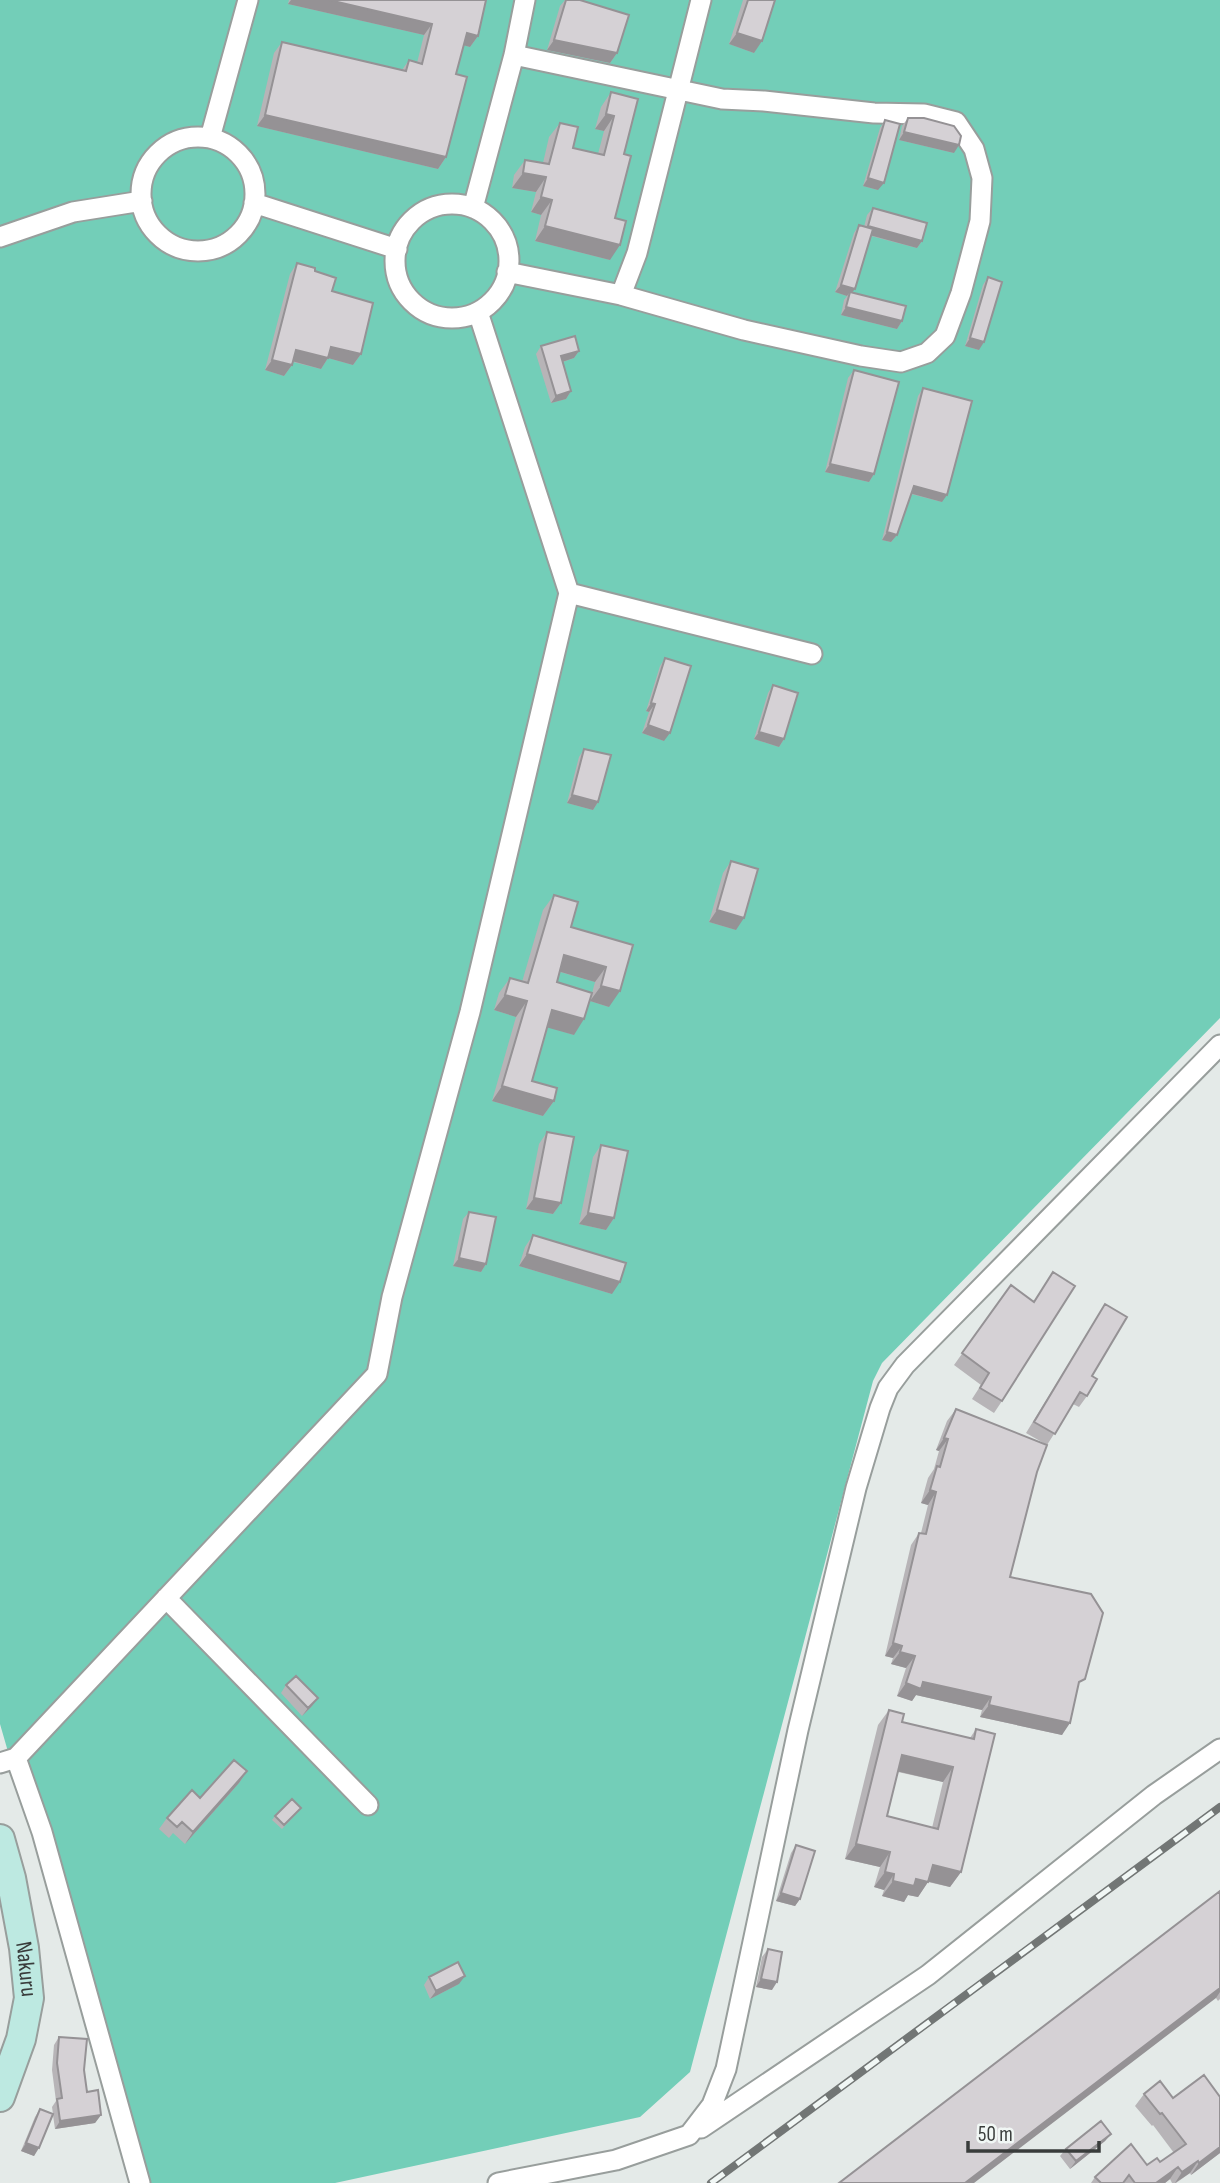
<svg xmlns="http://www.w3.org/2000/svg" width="1220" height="2183" font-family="'Sofia Sans Condensed',sans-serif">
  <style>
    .green { fill: #73ceb8 }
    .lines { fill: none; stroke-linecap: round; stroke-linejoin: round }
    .minor-casing { stroke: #989e9c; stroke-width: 23 }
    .secondary-casing { stroke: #989e9c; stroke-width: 32 }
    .minor { stroke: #fff; stroke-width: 19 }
    .secondary { stroke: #bde9e1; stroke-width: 28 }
    .rail-casing { stroke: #727675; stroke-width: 8 }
    .rail { stroke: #f1f7f5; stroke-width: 5; stroke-dasharray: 16; stroke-linecap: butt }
    .wall { fill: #b7b4b7; fill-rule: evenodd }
    .shaded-wall { fill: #959295 }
    .building { fill: #d5d1d5; stroke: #959295; stroke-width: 2; fill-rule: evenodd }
    .labels { text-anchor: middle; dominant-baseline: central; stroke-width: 6; stroke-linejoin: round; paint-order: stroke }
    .street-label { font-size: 23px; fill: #393c3b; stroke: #f1f7f5 }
  </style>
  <rect width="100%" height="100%" fill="#e4eae8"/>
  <!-- green -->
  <path class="green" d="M0,0H1220V1018L882,1363L873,1381L690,2072L640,2117L335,2183H151L13,1769L0,1724Z"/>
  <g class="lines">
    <!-- minor casing -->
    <g class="minor-casing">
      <path id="minor" d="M514,55L722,99L764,101L874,113L924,114L956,122L974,149L982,178L980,221L961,293L945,336L927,353L901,362L861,356L744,330L621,295
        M141 194a57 57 0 1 1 114 0a57 57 0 1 1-114 0Z
        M210,138L248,0
        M254,203L397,249
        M395 261a57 57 0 1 1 114 0a57 57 0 1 1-114 0Z
        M473,208L514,55L525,0
        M0,237L73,212L142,201
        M507,272L621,295L637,253L701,0
        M569,593L812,654
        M166,1598L368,1805
        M16,1758L377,1374L392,1297L470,1012L569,593L478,312
        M0,1763L16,1758L42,1832L140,2183
        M701,2128L928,1975L1154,1795L1220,1749
        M498,2183L616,2160L689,2135L712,2105L726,2069L798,1730L856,1488L880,1408L888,1388L905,1365L1220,1045"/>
    </g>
    <!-- secondary casing -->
    <g class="secondary-casing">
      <g id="secondary">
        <path id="s1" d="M0,1839L11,1878L24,1948L29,1998L21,2039L0,2097"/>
      </g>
    </g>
    <!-- minor -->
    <use href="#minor" class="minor"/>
    <!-- secondary -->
    <use href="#secondary" class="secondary"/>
    <!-- rail casing -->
    <g class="rail-casing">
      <path id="rail" d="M711,2183L1220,1807"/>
    </g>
    <!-- rail -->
    <use href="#rail" class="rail"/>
  </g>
  <!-- wall -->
  <path class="wall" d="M289,0H486L478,36L470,47L463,45L456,74L446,157L438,169L257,126L274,53L282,42L402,70L409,60L417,63L424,35L288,4Z
    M565,0H580L617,53L610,63L547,50L560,6Z
    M743,0H775L754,53L729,44Z
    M611,92L624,154L610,260L535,241L541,215L531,212L536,192L512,188L514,175L525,160L543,163L549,137L560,123L573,148L598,154L604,131L595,129L601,107Z
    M908,118L954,153L899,140L902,126Z
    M885,120L878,190L863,186L880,128Z
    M873,208L922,241L917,248L871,236L852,293L902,321L897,329L841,315L844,300L847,296L835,292L854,233L859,225L864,227L867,215Z
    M297,263L315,271L332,291L361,354L353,365L328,358L321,369L293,362L292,365L284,376L265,370L290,274Z
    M988,277L979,350L965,346L983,285Z
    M541,346L579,351L574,358L563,362L571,391L566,399L551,403L536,354Z
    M854,370L874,474L869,482L825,472L848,378Z
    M923,388L942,502L911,494L897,535L891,542L882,540L918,396Z
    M665,658L664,741L642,733L649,712L646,711L660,666Z
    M773,685L784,739L779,747L754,739L768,693Z
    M584,749L598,802L593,810L567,803L579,757Z
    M731,861L736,930L709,922L723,873Z
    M554,895L571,927L633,945L609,1007L590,1001L595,982L560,972L557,982L574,1035L548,1027L532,1081L554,1101L543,1116L492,1101L516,1017L494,1010L499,993L510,978L522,982L543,910Z
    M547,1132L561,1203L553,1214L526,1209L539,1144Z
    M601,1145L614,1218L606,1230L579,1224L593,1157Z
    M469,1212L486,1264L481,1272L453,1266L463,1219Z
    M533,1235L612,1294L519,1266L525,1247Z
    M1053,1272L1002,1401L994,1413L972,1399L981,1385L954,1365L1011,1285L1034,1302Z
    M1105,1304L1092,1376L1087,1396L1079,1407L1073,1404L1047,1445L1026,1433Z
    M956,1409L1037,1472L1010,1577L1078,1689L1062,1735L980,1717L982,1710L916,1695L912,1701L897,1696L906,1668L891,1664L893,1658L885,1656L911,1545L919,1533H921L928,1505L921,1503L928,1478L934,1469L939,1451L936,1450L947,1421Z
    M286,1685L318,1698L312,1706L302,1716L281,1693Z
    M889,1710L902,1722L970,1738L976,1729L961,1872L950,1887L928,1882L918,1897L908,1895L904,1902L882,1896L884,1890L874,1887L880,1867L845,1859L878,1725ZM898,1772L943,1782L932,1828L887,1816Z
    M247,1771L239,1783L185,1844L173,1833L169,1838L159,1829L167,1818Z
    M298,1812L282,1829L272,1820L275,1816Z
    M796,1845L800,1899L795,1906L776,1901L791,1853Z
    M1220,1891V1999L1218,2001L1216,1998Z
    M768,1949L772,1990L756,1987L762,1957Z
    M429,1977L459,1984L430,1999L424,1985Z
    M59,2037L84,2070L87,2092L101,2115L95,2123L55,2129L53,2115L34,2156L21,2151L35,2117L40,2109L53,2114L52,2107L56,2101L52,2070L54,2045Z
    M1144,2094L1173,2098L1220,2097V2153L1191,2175L1190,2173L1176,2183H1172L1170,2179L1165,2183H1091L1095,2177L1160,2162L1174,2153L1153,2125L1152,2126L1135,2106Z
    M1111,2134L1105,2141L1070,2169L1060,2156L1066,2149Z"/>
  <!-- shaded-wall -->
  <path class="shaded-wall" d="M291,0H329L432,24L424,35L288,4Z
    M467,33L478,36L470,47L459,44Z
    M737,33L762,41L754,53L729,44Z
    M554,40L617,53L610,63L547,50Z
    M606,114L614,116L604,131L595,129Z
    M265,115L446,157L438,169L257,126Z
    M904,132L959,145L954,153L899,140Z
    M523,173L546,177L536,192L512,188Z
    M868,178L884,183L878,190L863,186Z
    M541,197L552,200L541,215L531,212Z
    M545,226L620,245L610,260L535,241Z
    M868,226L922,241L917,248L862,233Z
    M841,285L855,289L849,296L850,292L847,296L835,292Z
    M846,307L902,321L897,329L841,315Z
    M970,338L984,342L979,350L965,346Z
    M331,347L361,354L353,365L328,358L321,369L288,360L296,350Z
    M579,351L574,358L556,364L561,356Z
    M272,360L292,365L284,376L265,370Z
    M571,391L566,399L551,403L556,396Z
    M830,464L874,474L869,482L825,472Z
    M914,486L947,495L942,502L909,493Z
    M887,532L897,535L891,542L882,540Z
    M651,703L655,704L649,712L646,711Z
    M648,725L670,733L664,741L642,733Z
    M759,732L784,739L779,747L754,739Z
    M572,795L598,802L593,810L567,803Z
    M717,910L744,918L736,930L709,922Z
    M564,955L606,967L595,982L554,970Z
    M601,986L620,991L609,1007L590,1001Z
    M505,995L527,1001L516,1017L494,1010Z
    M552,1010L584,1019L574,1035L542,1026Z
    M502,1086L554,1101L543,1116L492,1101Z
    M534,1198L561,1203L553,1214L526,1209Z
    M588,1213L614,1218L606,1230L579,1224Z
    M527,1254L620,1282L612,1294L519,1266Z
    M459,1258L486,1264L481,1272L453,1266Z
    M944,1438L948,1439L939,1451L936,1450Z
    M930,1490L936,1492L928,1505L921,1503Z
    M893,1643L902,1646L893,1658L885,1656Z
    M900,1652L915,1656L906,1668L891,1664Z
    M923,1682L991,1697L982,1710L916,1695L912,1701L897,1696L906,1683Z
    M318,1698L312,1706L302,1716L308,1708Z
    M989,1705L1070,1723L1062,1735L980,1717Z
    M902,1755L953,1767L943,1782L892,1770Z
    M247,1771L239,1783L185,1844L193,1832Z
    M856,1844L890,1852L880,1867L845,1859Z
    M933,1865L961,1872L950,1887L922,1880Z
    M885,1872L894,1874L884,1890L874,1887Z
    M916,1879L928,1882L918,1897L908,1895L904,1902L882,1896L893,1881Z
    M781,1893L800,1899L795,1906L776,1901Z
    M465,1976L459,1984L430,1999L436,1991Z
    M761,1979L777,1982L772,1990L756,1987Z
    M1220,1988V1992L1216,1998L974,2183H965Z
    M101,2115L95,2123L55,2129L60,2121Z
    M1111,2134L1105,2141L1070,2169L1076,2161Z
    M26,2143L39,2148L34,2156L21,2151Z
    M1220,2147V2153L1191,2175L1199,2163Z
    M1198,2161L1190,2173L1175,2183L1182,2172Z
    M1178,2167L1170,2179L1165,2183H1156Z"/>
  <!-- building -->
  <path class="building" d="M329,0H486L478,36L467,33L456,74L467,77L446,157L265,115L282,42L406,71L409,60L422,64L432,24Z
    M566,0H580L629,15L617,53L554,40Z
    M748,0H775L762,41L737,33Z
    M611,92L638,99L624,154L631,156L615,218L626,221L620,245L545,226L552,200L541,197L546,177L523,173L525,160L549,164L560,123L578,127L573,148L604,155L614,116L606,114Z
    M908,118H924L954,126L961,136L959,145L904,132Z
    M885,120L900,124L884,183L868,178Z
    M873,208L927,223L922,241L868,226Z
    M859,225L873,229L855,289L841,285Z
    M297,263L315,268V271L336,278L332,291L373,303L361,354L331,347L328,358L296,350L292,365L272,360Z
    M988,277L1002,282L984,342L970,338Z
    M850,292L906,306L902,321L846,307Z
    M575,336L579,351L561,356L571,391L556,396L541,346Z
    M854,370L899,382L874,474L830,464Z
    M923,388L972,401L947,495L914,486L897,535L887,532Z
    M665,658L691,666L670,733L648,725L655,704L651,703Z
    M773,685L798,693L784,739L759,732Z
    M584,749L611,755L598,802L572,795Z
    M731,861L758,869L744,918L717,910Z
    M554,895L578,902L571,927L633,945L620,991L601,986L606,967L564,955L557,982L592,993L584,1019L552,1010L532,1081L557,1088L554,1101L502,1086L527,1001L505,995L510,978L528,983Z
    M547,1132L574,1137L561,1203L534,1198Z
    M601,1145L628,1151L614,1218L588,1213Z
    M469,1212L496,1217L486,1264L459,1258Z
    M533,1235L626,1263L620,1282L527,1254Z
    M1053,1272L1075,1286L1002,1401L980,1388L989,1373L962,1353L1011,1285L1034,1302Z
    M1105,1304L1127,1317L1092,1376L1097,1379L1087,1396L1080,1392L1055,1434L1034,1422Z
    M956,1409L1047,1445L1037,1472L1010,1577L1091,1594L1103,1613L1085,1679L1079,1682L1070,1723L989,1705L991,1697L923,1682L921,1689L906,1683L915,1656L900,1652L902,1646L893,1643L919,1533L926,1534L936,1492L930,1490L937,1466L940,1467L948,1439L944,1438Z
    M296,1676L318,1698L308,1708L286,1685Z
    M889,1710L904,1714L902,1722L974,1739L976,1729L995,1734L961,1872L933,1865L928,1882L916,1879L914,1886L893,1881L894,1874L885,1872L890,1852L856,1844ZM902,1755L953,1767L938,1829L887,1816Z
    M234,1760L247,1771L193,1832L182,1822L177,1827L167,1818L192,1790L200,1798Z
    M292,1799L301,1808L284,1825L275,1816Z
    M796,1845L815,1851L800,1899L781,1893Z
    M1220,1891V1988L965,2183H839Z
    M768,1949L782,1952L777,1982L761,1979Z
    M458,1962L465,1976L436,1991L429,1977Z
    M59,2037L87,2039L84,2070L87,2092L98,2090L101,2115L60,2121L57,2099L62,2098L57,2063Z
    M1204,2075L1220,2097V2147L1199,2163L1198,2161L1182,2172L1178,2167L1156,2183H1135L1129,2175L1123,2183H1101L1095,2177L1131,2144L1147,2165L1157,2158L1160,2162L1186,2144L1162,2113L1160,2114L1144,2094L1160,2081L1173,2098Z
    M40,2109L53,2114L39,2148L26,2143Z
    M1101,2121L1111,2134L1076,2161L1066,2149Z"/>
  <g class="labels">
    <!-- street labels -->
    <g class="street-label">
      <text stroke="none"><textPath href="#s1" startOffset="133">Nakuru</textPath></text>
    </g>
  </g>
  <!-- scale -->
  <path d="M968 2141v10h131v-10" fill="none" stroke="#393c3b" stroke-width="3.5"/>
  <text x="978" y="2141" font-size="21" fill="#393c3b" stroke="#f1f7f5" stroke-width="5" paint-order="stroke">50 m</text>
</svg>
